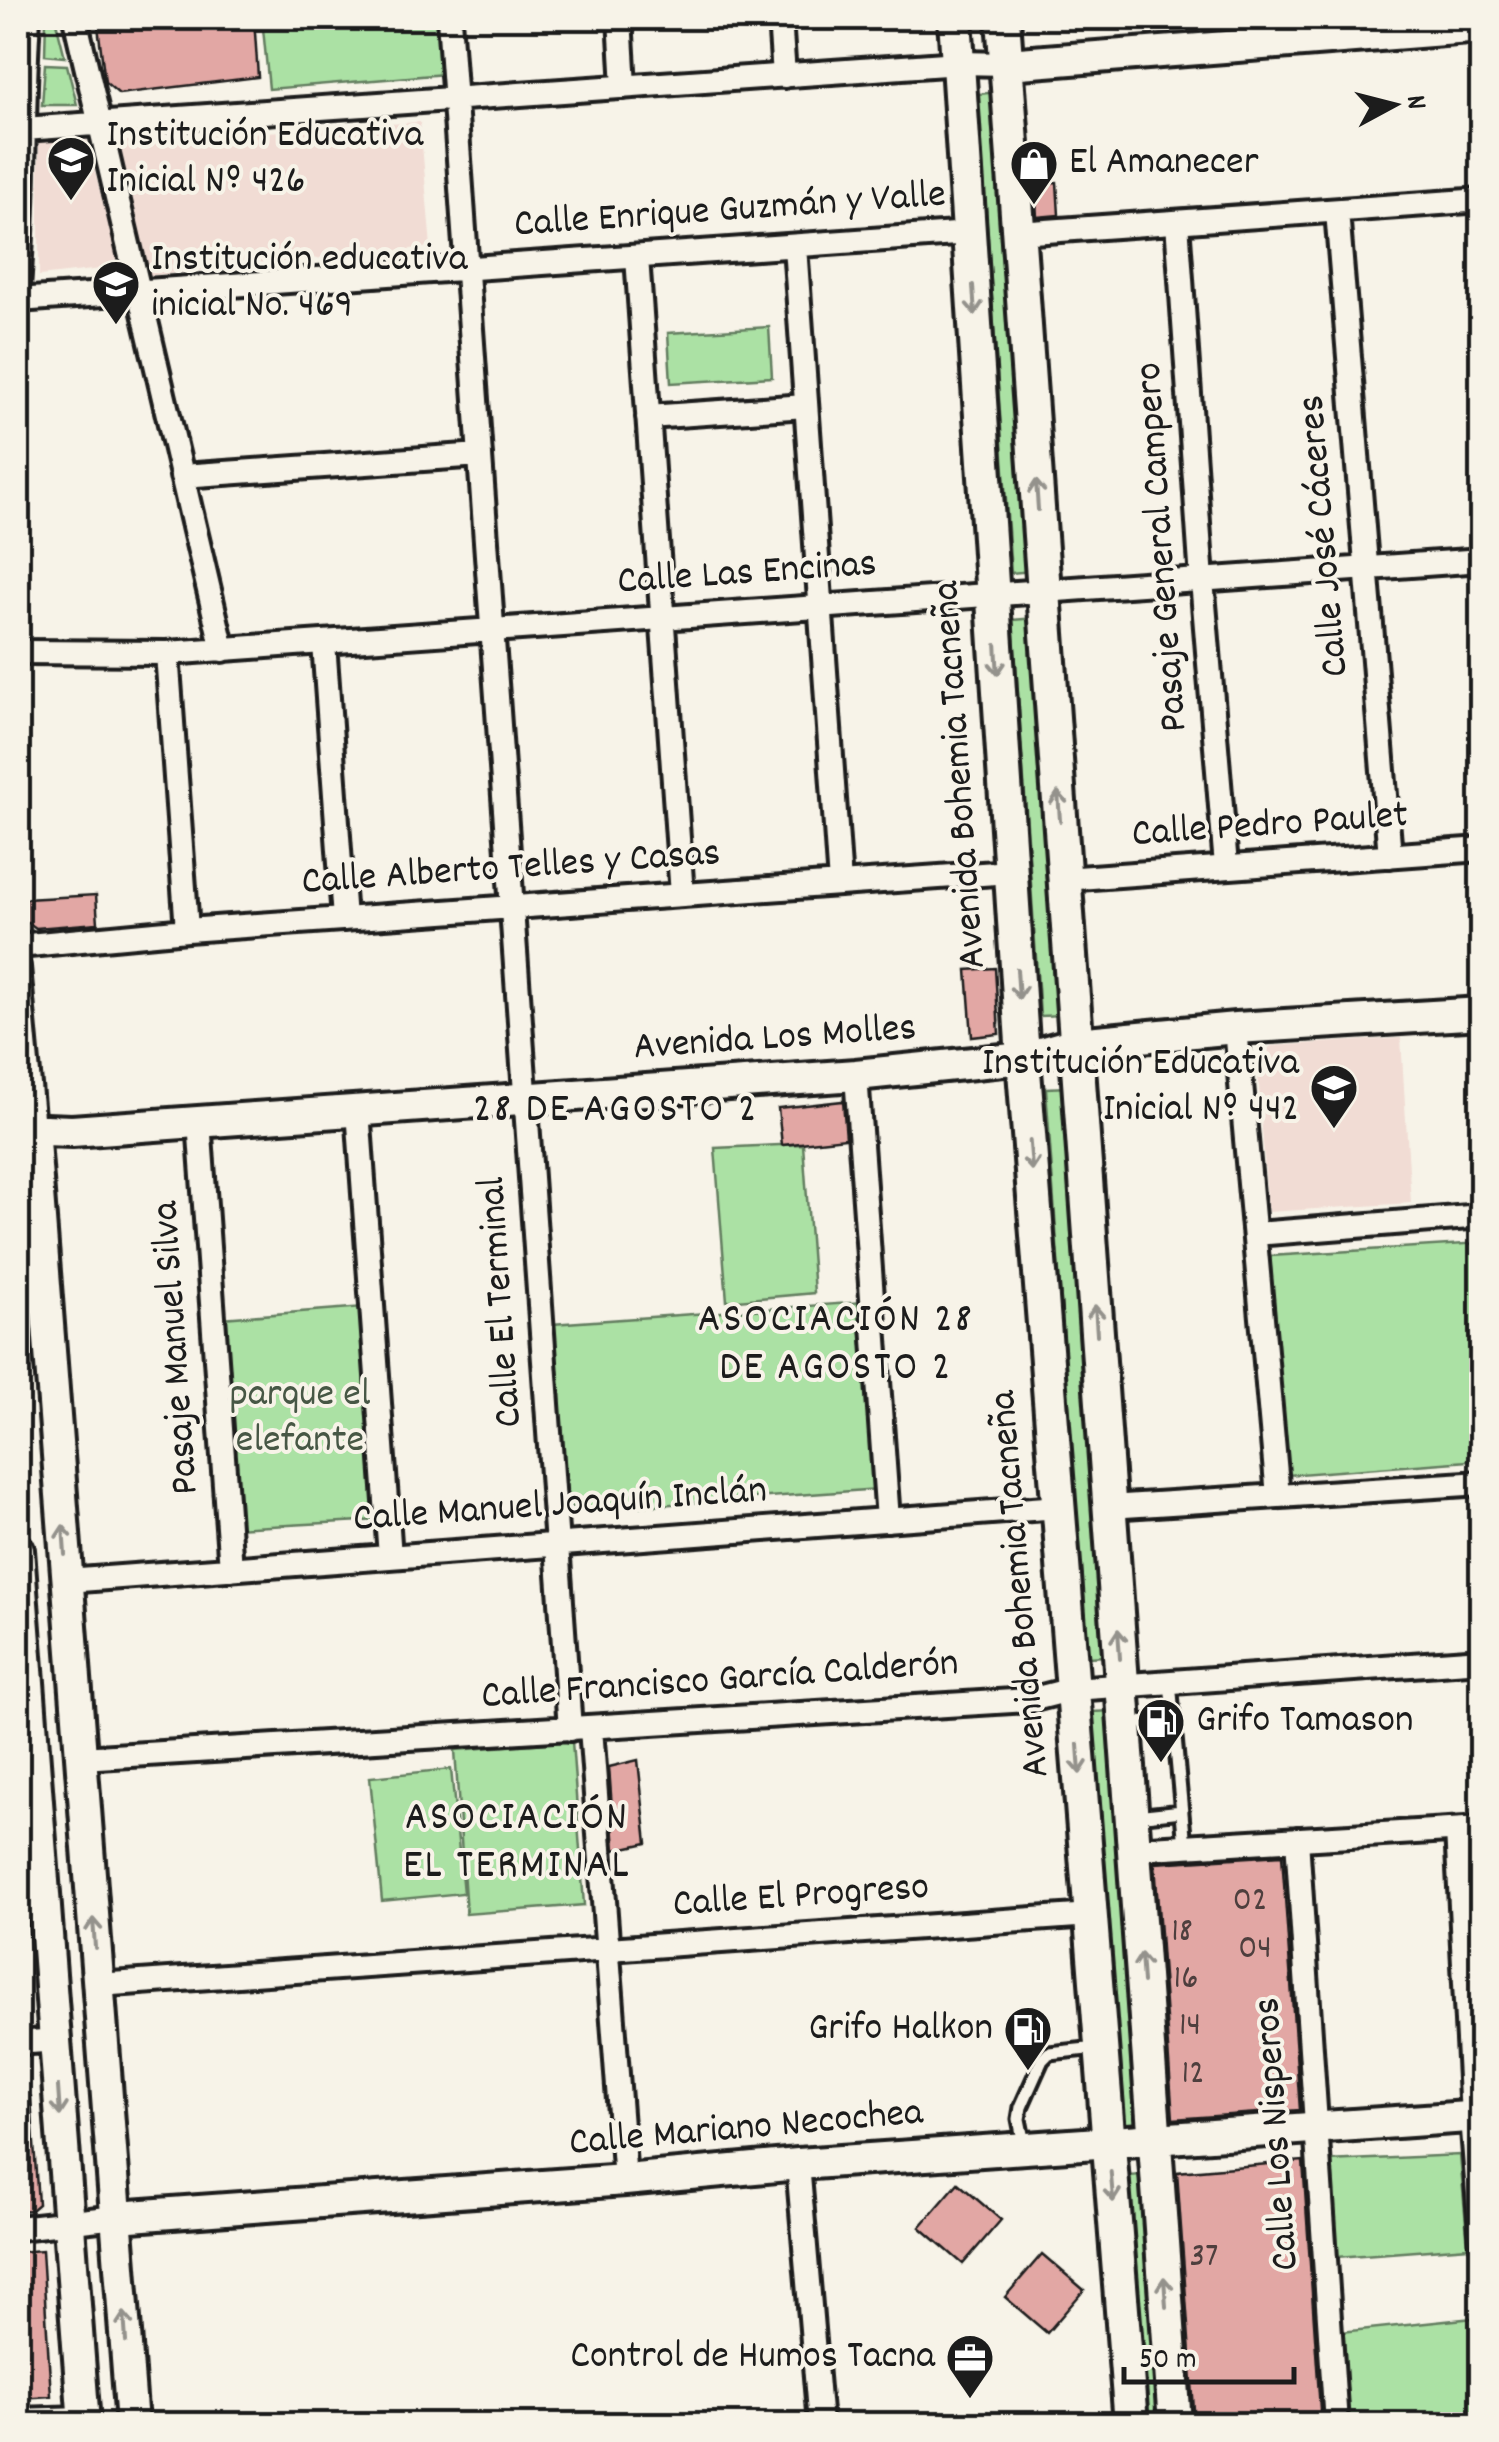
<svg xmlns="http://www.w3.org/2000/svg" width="1499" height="2442" font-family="Dekko,sans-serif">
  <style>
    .built { fill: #f1dcd4 }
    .green { fill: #abe1a4; stroke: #647e60; stroke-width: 2.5 }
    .building { fill: #e2a7a4; stroke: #1c1c1c; stroke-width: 2.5 }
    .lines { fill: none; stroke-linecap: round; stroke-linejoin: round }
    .service-casing { stroke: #1c1c1c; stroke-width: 19 }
    .minor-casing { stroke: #1c1c1c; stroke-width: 30 }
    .tertiary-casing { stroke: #1c1c1c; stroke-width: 38 }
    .secondary-casing { stroke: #1c1c1c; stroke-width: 40 }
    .service { stroke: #f7f3e8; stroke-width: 11 }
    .minor { stroke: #f7f3e8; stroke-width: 22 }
    .tertiary { stroke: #f7f3e8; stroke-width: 30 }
    .secondary { stroke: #f7f3e8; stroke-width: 32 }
    .oneway { stroke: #94928c }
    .labels { text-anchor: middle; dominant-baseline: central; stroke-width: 8; stroke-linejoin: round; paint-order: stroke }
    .number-label { font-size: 35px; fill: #4e3f3e }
    .poi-label { font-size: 40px; fill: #1c1c1c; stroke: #f7f3e8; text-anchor: start }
    .street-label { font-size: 40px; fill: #1c1c1c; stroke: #f7f3e8 }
    .park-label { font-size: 40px; fill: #475745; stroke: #f7f3e8 }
    .neighbourhood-label { font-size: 42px; letter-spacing: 2.5px; fill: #1c1c1c; stroke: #f7f3e8 }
  </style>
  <rect width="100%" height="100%" fill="#f7f3e8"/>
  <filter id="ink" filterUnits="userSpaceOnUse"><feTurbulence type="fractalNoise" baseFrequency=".01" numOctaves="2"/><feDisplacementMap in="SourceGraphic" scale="20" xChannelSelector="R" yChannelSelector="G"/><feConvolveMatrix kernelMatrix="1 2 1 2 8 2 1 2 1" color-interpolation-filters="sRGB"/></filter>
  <g filter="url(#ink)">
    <!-- built -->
    <path class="built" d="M420,122L431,247L145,276L114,142Z
      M85,132L119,267L39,276V139Z
      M1401,1038L1411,1203L1268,1212L1257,1059L1271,1046Z"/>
    <!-- green -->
    <path class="green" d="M46,18H55L65,57L45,55Z
      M262,18H439L444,74L269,89Z
      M45,64L67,65L77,105H42Z
      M998,92L1032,571L1011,573L978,94Z
      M769,327L772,377L671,383L668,333Z
      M1035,618L1063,1015L1040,1016L1013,620Z
      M1069,1087L1108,1656L1086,1657L1046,1088Z
      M803,1144L814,1293L727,1301L715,1148Z
      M1481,1243V1460L1287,1475L1270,1256Z
      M864,1302L879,1489L576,1511L565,1499L552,1324Z
      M364,1307L379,1520L234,1528L222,1318Z
      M1114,1711L1137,2124L1115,2125L1091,1712Z
      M572,1741L584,1905L466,1914L455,1750Z
      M451,1769L463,1893L382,1901L370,1777Z
      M1460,2155L1468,2247L1337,2257L1328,2161Z
      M1140,2175L1161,2424H1138L1118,2177Z
      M1474,2318L1480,2424H1348L1340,2332Z"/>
    <!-- building -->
    <path class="building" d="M97,18H254L258,77L119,94L105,82Z
      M1057,182L1059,215L1037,217L1035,184Z
      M96,895L98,923L36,928L26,921V899Z
      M995,968L999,1034L972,1037L967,970Z
      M843,1101L846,1138L782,1145L778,1108Z
      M638,1760L647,1843L615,1850L609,1767Z
      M1282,1855L1300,2110L1173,2119L1155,1863Z
      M31,2097L38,2204L31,2210L18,2211V2098Z
      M1303,2161L1321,2424H1195L1177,2172Z
      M958,2183L1001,2220L963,2264L920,2227Z
      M42,2250L51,2396L18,2398V2252Z
      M1042,2254L1084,2290L1047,2333L1005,2297Z"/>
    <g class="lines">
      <!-- service casing -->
      <g class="service-casing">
        <path id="service" d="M1170,1682L1185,1846
          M1128,1724L1174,1718
          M1136,1816L1182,1811
          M1024,2144L1019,2119L1021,2107L1042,2060L1049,2053L1097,2048"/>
      </g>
      <!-- minor casing -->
      <g class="minor-casing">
        <path id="minor" d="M75,18L223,650
          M449,18L570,1729
          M620,18L624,87
          M780,18L784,76
          M24,129L959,63L1007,64
          M1337,211L1390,856
          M1177,222L1202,580L1226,866
          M1018,233L1482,200
          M795,246L840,884
          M637,257L682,895
          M18,288C25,198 22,107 28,18
          M18,300L970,233
          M648,417L806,406
          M182,476L480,455
          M324,643L344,919
          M18,652L167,653L1482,560
          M167,653L187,930
          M1064,879L1482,849
          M18,946L187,930L1010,872
          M18,967L33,1128
          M1236,1028L1278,1496
          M856,1075L888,1520
          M358,1110L390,1557
          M199,1121L231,1569
          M1255,1234L1482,1216
          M1109,1507L1482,1483
          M67,1581L1059,1507
          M591,1728L625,2180
          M81,1758L1030,1700L1073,1689L1482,1660
          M1457,1830L1472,2117L1482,2244
          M1297,1839L1336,2424
          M1134,1849L1482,1828
          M98,1985L1091,1915
          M18,2043L56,2040
          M798,2164L820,2424
          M18,2228L117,2217
          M18,2420L83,2418"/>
      </g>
      <!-- tertiary casing -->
      <g class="tertiary-casing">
        <path id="tertiary" d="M1007,64L1482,27
          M33,1128L132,2424
          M18,1129L72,1131L856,1075L1023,1058L1076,1043L1236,1028L1482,1013
          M18,1550L84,2424
          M117,2217L625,2180L798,2164L1482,2116"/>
      </g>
      <!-- secondary casing -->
      <g class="secondary-casing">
        <path id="secondary" d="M955,18L1023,1058L1131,2424
          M1003,18L1175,2424"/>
      </g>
      <!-- service -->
      <use href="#service" class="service"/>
      <!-- minor -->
      <use href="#minor" class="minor"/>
      <!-- tertiary -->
      <use href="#tertiary" class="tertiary"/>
      <!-- secondary -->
      <use href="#secondary" class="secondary"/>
    </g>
    <!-- one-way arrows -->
    <defs><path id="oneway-shaft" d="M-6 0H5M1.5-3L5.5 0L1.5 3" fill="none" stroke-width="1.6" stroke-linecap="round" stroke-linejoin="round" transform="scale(2.5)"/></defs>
    <g class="oneway">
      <use href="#oneway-shaft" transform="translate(974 300) rotate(86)"/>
      <use href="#oneway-shaft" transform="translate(1037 495) rotate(-94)"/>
      <use href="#oneway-shaft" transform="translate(997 660) rotate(87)"/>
      <use href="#oneway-shaft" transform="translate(1059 806) rotate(-94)"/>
      <use href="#oneway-shaft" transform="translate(1018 984) rotate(86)"/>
      <use href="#oneway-shaft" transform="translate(1031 1156) rotate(85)"/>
      <use href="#oneway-shaft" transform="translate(1096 1320) rotate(-94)"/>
      <use href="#oneway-shaft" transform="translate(64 1540) rotate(-94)"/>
      <use href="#oneway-shaft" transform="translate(1119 1644) rotate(-94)"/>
      <use href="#oneway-shaft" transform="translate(1079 1759) rotate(86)"/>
      <use href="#oneway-shaft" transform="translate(94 1933) rotate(-94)"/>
      <use href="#oneway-shaft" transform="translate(1142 1968) rotate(-94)"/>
      <use href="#oneway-shaft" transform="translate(59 2101) rotate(86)"/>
      <use href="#oneway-shaft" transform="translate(1112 2187) rotate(85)"/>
      <use href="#oneway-shaft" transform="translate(1165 2292) rotate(-94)"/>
      <use href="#oneway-shaft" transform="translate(125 2327) rotate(-94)"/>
    </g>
  </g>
  <!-- icons -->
  <defs>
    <g id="school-pin" transform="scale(2.5)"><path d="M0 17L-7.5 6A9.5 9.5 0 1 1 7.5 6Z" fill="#1c1c1c" stroke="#f7f3e8"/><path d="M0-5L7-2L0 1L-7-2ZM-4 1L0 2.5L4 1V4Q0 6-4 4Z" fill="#fff"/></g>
    <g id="shop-pin" transform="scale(2.5)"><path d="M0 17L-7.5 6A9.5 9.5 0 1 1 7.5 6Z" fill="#1c1c1c" stroke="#f7f3e8"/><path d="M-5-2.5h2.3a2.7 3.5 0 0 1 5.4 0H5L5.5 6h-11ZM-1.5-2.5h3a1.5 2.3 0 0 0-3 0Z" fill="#fff"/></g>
    <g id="fuel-pin" transform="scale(2.5)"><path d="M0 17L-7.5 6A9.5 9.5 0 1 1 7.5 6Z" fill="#1c1c1c" stroke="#f7f3e8"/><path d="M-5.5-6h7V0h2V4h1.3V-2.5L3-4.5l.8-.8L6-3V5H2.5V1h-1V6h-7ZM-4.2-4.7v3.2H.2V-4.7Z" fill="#fff"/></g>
    <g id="office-pin" transform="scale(2.5)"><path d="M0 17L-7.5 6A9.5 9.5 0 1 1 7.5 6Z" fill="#1c1c1c" stroke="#f7f3e8"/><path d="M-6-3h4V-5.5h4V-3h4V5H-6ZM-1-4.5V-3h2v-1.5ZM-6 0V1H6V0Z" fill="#fff"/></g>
  </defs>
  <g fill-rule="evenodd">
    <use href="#school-pin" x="71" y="160"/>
    <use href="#shop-pin" x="1034" y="164"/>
    <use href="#school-pin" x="116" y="284"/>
    <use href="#school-pin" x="1334" y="1088"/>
    <use href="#fuel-pin" x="1161" y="1722"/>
    <use href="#fuel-pin" x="1028" y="2030"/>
    <use href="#office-pin" x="970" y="2358"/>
  </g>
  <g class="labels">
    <!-- number labels -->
    <g class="number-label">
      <text x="1250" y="1902">02</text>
      <text x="1182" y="1933">18</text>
      <text x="1255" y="1950">04</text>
      <text x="1186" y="1980">16</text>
      <text x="1190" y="2027">14</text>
      <text x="1193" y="2075">12</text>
      <text x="1204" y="2258">37</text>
    </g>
    <!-- poi labels -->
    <g class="poi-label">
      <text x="106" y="137">Institución Educativa<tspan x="106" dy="46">Inicial Nº 426</tspan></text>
      <text x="1069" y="164">El Amanecer</text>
      <text x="151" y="261">Institución educativa<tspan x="151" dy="46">inicial No. 469</tspan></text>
      <text x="1299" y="1065" text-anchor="end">Institución Educativa<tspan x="1299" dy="46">Inicial Nº 442</tspan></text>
      <text x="1196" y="1722">Grifo Tamason</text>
      <text x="993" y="2030" text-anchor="end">Grifo Halkon</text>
      <text x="935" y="2358" text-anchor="end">Control de Humos Tacna</text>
    </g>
    <!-- street labels -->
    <g class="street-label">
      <text transform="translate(730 212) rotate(-4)">Calle Enrique Guzmán y Valle</text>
      <text transform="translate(1326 536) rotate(-95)">Calle José Cáceres</text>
      <text transform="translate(1164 547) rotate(-94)">Pasaje General Campero</text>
      <text transform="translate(747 575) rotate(-4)">Calle Las Encinas</text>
      <text transform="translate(962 775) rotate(-94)">Avenida Bohemia Tacneña</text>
      <text transform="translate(1270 827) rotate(-4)">Calle Pedro Paulet</text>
      <text transform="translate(511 870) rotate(-4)">Calle Alberto Telles y Casas</text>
      <text transform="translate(775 1040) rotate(-4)">Avenida Los Molles</text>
      <text transform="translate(503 1302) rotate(-94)">Calle El Terminal</text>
      <text transform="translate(178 1348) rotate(-94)">Pasaje Manuel Silva</text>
      <text transform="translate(560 1507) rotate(-4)">Calle Manuel Joaquín Inclán</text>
      <text transform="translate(1022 1584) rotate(-95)">Avenida Bohemia Tacneña</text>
      <text transform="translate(720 1682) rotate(-4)">Calle Francisco García Calderón</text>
      <text transform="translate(801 1898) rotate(-4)">Calle El Progreso</text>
      <text transform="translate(746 2130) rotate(-5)">Calle Mariano Necochea</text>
      <text transform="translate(1279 2134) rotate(-94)">Calle Los Nisperos</text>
    </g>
    <!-- park labels -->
    <g class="park-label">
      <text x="300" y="1396">parque el<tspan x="300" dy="46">elefante</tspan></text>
    </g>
    <!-- neighbourhood labels -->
    <g class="neighbourhood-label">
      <text x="616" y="1112">28 DE AGOSTO 2</text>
      <text x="836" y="1322">ASOCIACIÓN 28<tspan x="836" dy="48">DE AGOSTO 2</tspan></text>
      <text x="517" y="1820">ASOCIACIÓN<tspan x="517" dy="48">EL TERMINAL</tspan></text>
    </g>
  </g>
  <!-- margin -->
  <rect width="1499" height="2442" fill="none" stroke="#f7f3e8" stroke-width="60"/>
  <rect x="30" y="30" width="1439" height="2382" fill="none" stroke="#1c1c1c" stroke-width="4" filter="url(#ink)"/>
  <!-- north arrow -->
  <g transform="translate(1394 105) rotate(83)" stroke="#f7f3e8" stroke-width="8" paint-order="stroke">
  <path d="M0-8L18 38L0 25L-18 38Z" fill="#1c1c1c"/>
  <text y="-15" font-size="28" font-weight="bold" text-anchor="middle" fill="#1c1c1c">N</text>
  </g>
  <!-- scale -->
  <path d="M1124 2367v15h170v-15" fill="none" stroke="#1c1c1c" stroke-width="5"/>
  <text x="1139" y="2367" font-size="30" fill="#1c1c1c" stroke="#f7f3e8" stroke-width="8" paint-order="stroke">50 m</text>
</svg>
